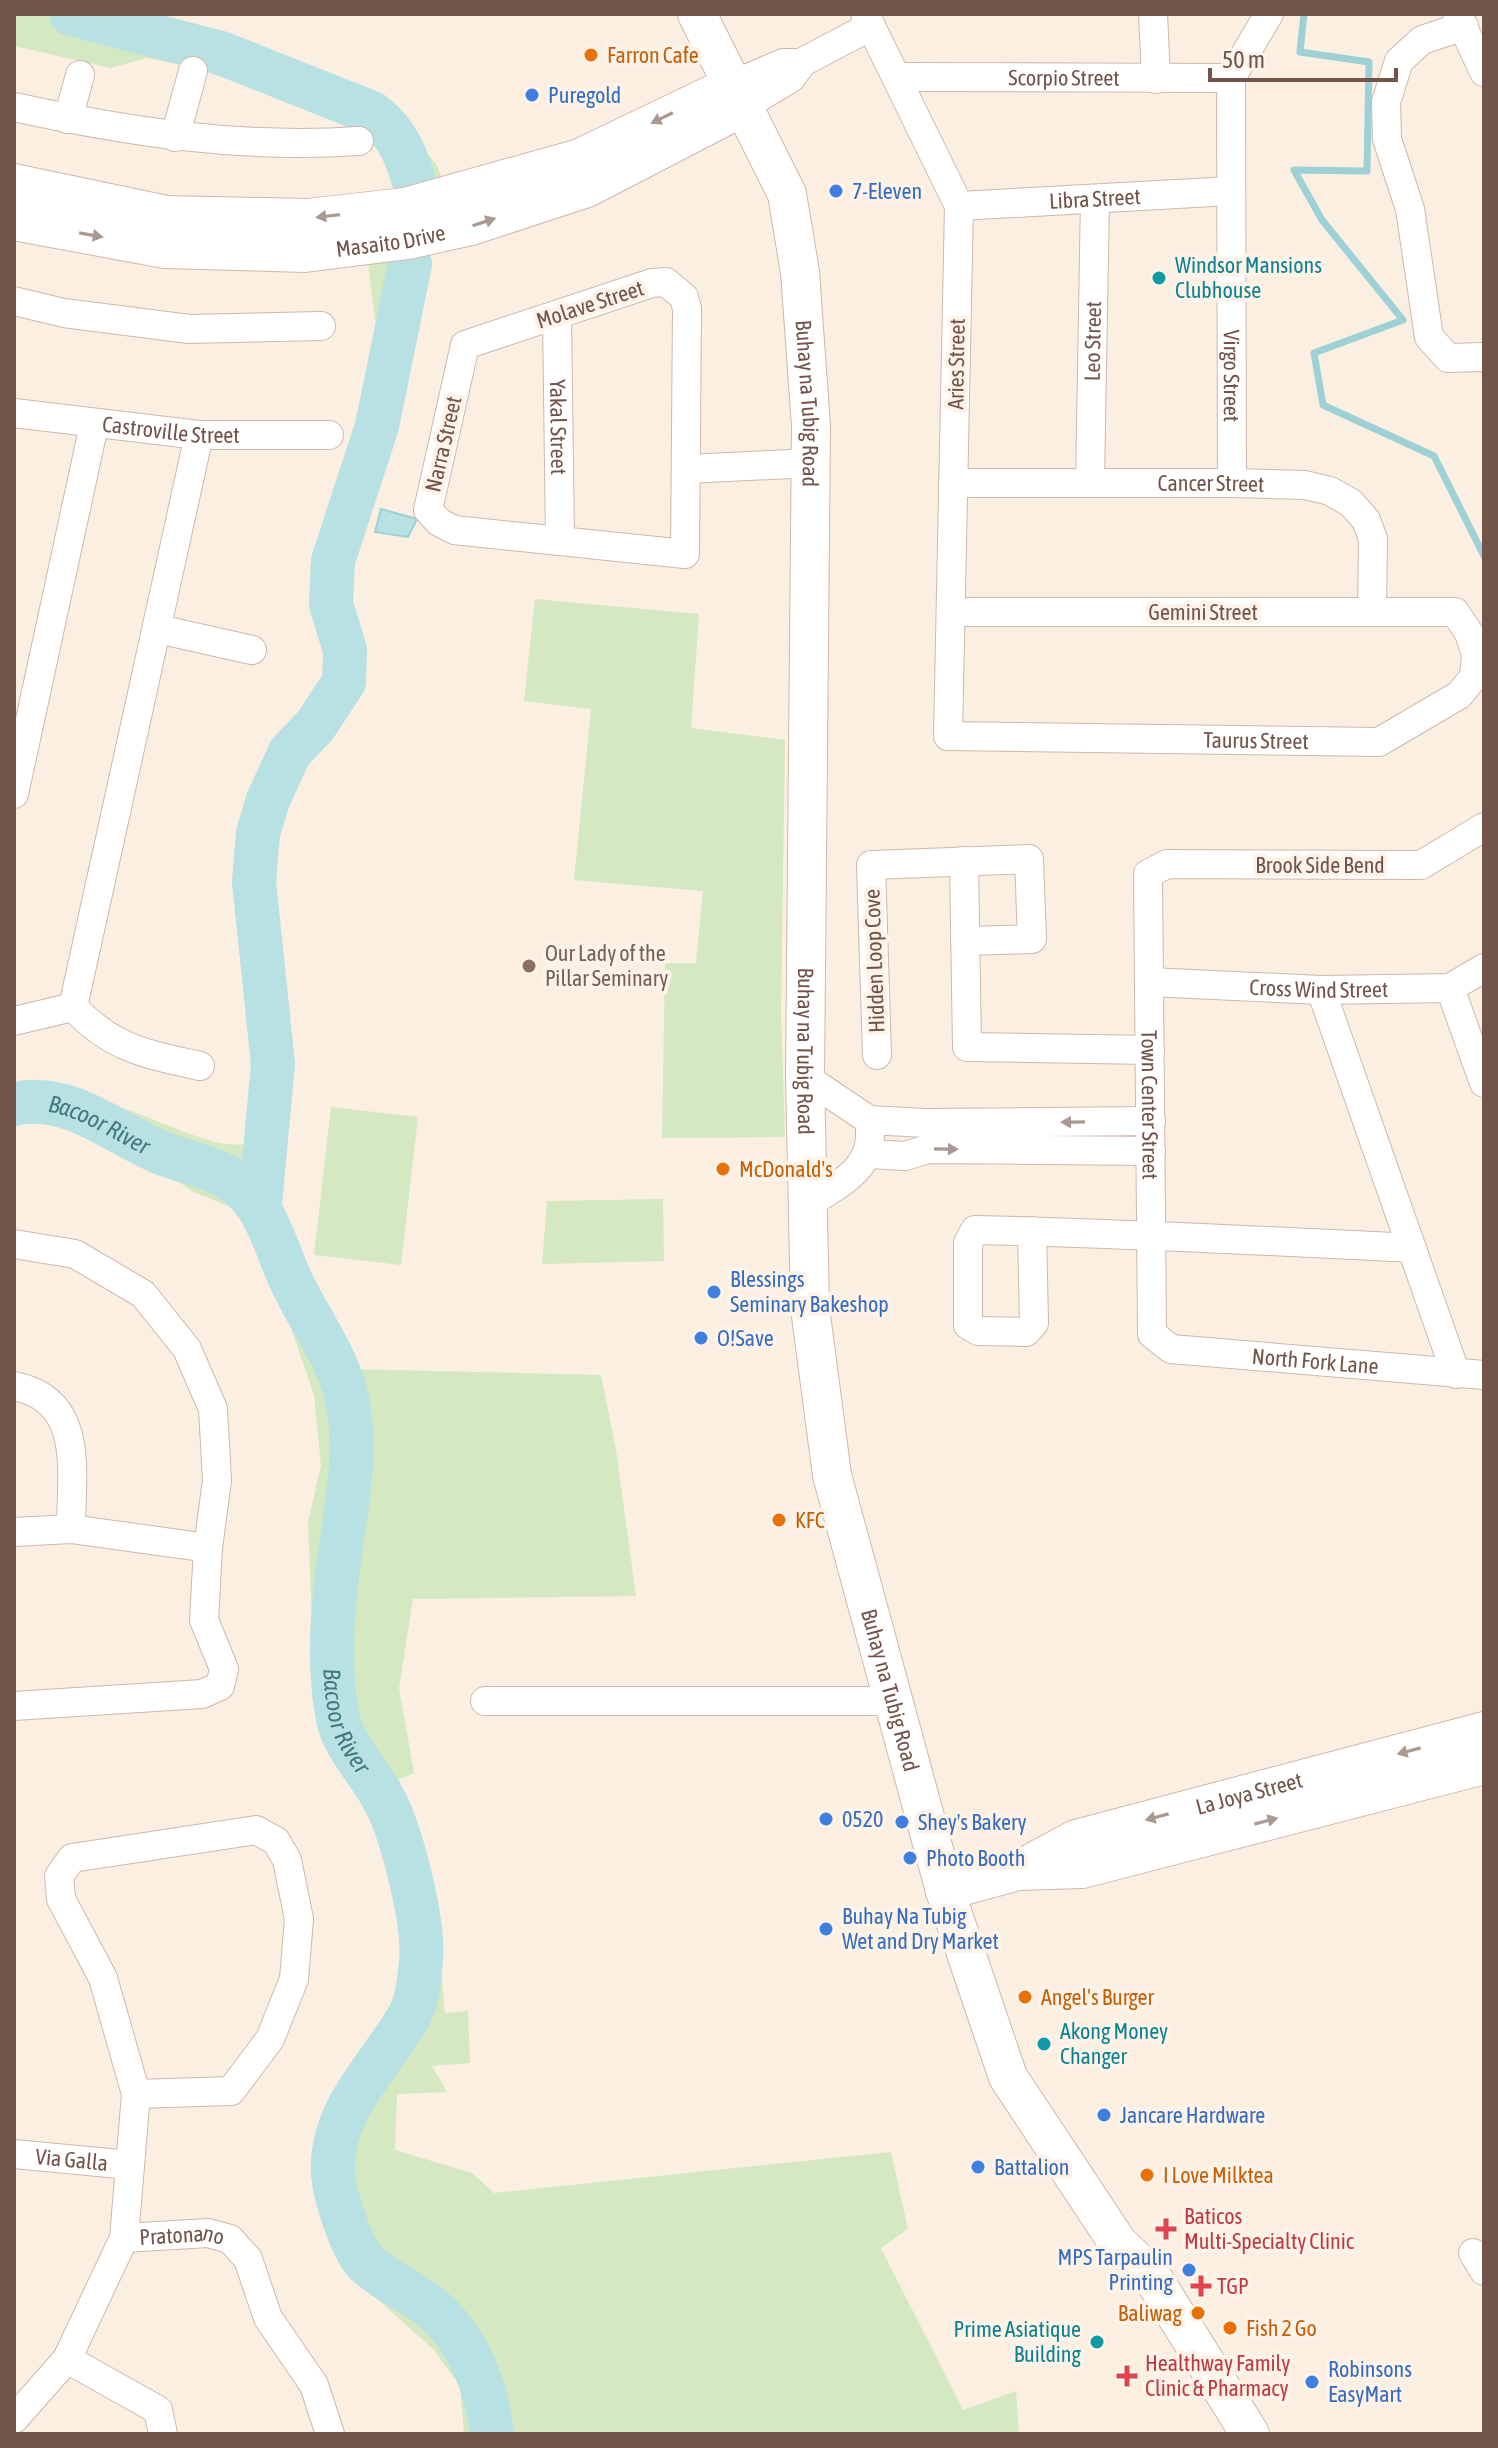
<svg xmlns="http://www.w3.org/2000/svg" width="1498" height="2448" font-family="'Asap Condensed',sans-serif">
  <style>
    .green { fill: #d4e8c1 }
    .water { fill: #b8e1e4; stroke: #9ed1d5; stroke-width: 2 }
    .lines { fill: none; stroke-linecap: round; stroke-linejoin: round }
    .stream { stroke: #9ed1d5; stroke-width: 7 }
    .river { stroke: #b8e1e4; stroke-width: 44 }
    .street-casing { stroke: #ceb8ac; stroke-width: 30 }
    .secondary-casing { stroke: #d1b7aa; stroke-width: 40 }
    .street { stroke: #fff; stroke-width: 28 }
    .secondary { stroke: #fff; stroke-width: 38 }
    .oneway { fill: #aa9892 }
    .food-dot { fill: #e8710a; stroke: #fef3e8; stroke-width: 3 }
    .shop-dot { fill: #3f7fe0; stroke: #fef3e8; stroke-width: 3 }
    .culture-dot { fill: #0f9aa8; stroke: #fef3e8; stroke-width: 3 }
    .education-dot { fill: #8d6e63; stroke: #fef3e8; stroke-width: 3 }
    .health-dot { fill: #e0444e; stroke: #fef3e8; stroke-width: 3 }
    .labels { text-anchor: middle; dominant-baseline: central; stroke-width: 8; stroke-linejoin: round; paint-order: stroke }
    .food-label { font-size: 22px; fill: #c56008; stroke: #fef3e8; text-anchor: start }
    .street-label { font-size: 22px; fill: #72544a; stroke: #fef3e8 }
    .shop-label { font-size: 22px; fill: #366cbe; stroke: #fef3e8; text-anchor: start }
    .culture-label { font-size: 22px; fill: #0d838f; stroke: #fef3e8; text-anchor: start }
    .education-label { font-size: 22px; fill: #785e54; stroke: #fef3e8; text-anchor: start }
    .health-label { font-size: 22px; fill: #be3a42; stroke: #fef3e8; text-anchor: start }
    .water-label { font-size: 24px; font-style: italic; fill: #41797e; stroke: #fef3e8 }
  </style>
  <rect width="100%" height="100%" fill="#fbefe2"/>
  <!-- green -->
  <path class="green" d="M14,14H160L308,67L379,100L437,165L445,186L402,198L380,146L367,126L186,65L146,58L111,68L14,46Z
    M431,251L346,582L356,669L346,707L322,743L287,770L271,814L263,882L286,1017L284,1140L278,1198L284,1228L315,1285L347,1369L601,1375L616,1450L636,1596L413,1599L399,1688L414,1773L386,1785L430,1901L437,1930L445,2013L468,2011L470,2063L432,2066L447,2092L397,2094L395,2150L472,2173L494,2193L891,2152L908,2229L881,2248L963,2410L1016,2391L1019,2434H464L460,2386L433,2349L350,2275L321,2180L327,2126L349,2080L401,1999L412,1931L368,1799L323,1728L314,1670L308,1522L321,1466L314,1395L290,1325L242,1212L194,1192L119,1144L70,1122L14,1117V1091C64,1072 168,1131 219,1143C229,1145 240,1144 251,1145L258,1079L245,941L244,860L253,795L287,735L336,672L310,566L360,447L374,386L379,350L368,263Z
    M535,599L699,614L691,728L785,740L781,1013L785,1137L662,1138L665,963H696L703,891L574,880L591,709L524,701Z
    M331,1107L418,1117L401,1265L314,1255Z
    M663,1199L664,1261L542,1264L547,1201Z"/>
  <!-- water -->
  <path class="water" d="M381,509L417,519L408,537L375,532Z"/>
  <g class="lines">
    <!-- stream -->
    <path class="stream" d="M1304,14L1300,52L1369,62L1367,171L1294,170L1322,220L1403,320L1314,353L1323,405L1434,456L1484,556"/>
    <!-- river -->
    <g class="river">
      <path d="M71,14L221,53L372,113C400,134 408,160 417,192"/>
      <path id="s1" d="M14,1104C68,1092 111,1131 157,1151C177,1160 200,1164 219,1173C267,1195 272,1242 293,1285C309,1318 333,1351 344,1387C358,1436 350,1483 343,1532C334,1592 326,1659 338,1719C343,1745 369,1772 382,1796C401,1828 425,1924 421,1961C419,1979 418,2000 409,2016C380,2067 329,2110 333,2175C335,2196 352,2252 368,2265C388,2283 416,2293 435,2311C470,2342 487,2389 492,2434"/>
      <path d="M260,1204L273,1064L254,882L258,833L268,800L290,752L315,726L344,682L345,650L331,604L333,561L377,426L410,264"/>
    </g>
    <!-- street casing -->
    <g class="street-casing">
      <g id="street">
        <path id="s2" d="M865,14L959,206L948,736L1379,742L1459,695L1474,677L1476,655L1469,633L1455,612H951"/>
        <path d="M1153,14L1156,79"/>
        <path d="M1457,14L1484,72"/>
        <path d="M1464,26L1422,40L1399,61L1386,102L1387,139L1410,209L1429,337L1448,358L1484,357"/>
        <path id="s3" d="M896,77L1231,78"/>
        <path id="s4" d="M1231,78L1232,483"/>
        <path d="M1231,78L1269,14"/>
        <path d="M732,85L783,63H801L871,26"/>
        <path d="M745,106L791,78L801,64"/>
        <path d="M14,107C129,132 241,149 359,141"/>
        <path d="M68,119L80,75"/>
        <path d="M175,137L193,71"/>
        <path id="s5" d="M959,206L1231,191"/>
        <path d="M666,282L684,297L687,309L685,554L454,530L439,522L428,510L465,345L652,283Z"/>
        <path d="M14,301L64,313L189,329L321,326"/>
        <path id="s6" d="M557,315L560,541"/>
        <path id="s7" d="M14,413L199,435H329"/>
        <path d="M687,469L811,463"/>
        <path id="s8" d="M953,483H1232L1305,485L1330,491L1351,503L1366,520L1373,539L1372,611"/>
        <path id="s9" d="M1090,483L1095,199"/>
        <path d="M158,629L252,650"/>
        <path d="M14,794L94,425"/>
        <path id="s10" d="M1484,827L1421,865L1167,864L1148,874L1152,1334L1171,1349L1484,1375"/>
        <path d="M964,861L967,1047L1150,1050"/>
        <path id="s11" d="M1149,982L1321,990L1450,988L1484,968"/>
        <path d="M1450,988L1484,1083"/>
        <path d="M1321,990L1456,1374"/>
        <path d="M73,1007L199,435"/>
        <path d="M14,1021L73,1007C113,1049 146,1054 200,1066"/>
        <path d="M877,1055L871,865L1029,859L1032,939L965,941"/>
        <path d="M805,1077L869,1120C877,1168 843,1181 808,1204"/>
        <path d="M869,1120L926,1123L1151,1121"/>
        <path d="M869,1154L905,1156L928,1149L1151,1151"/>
        <path d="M1032,1231L1034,1323L1026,1332L978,1331L968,1325V1243L975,1230C1121,1233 1267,1241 1412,1248"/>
        <path d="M14,1244L75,1254L143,1294L187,1349L213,1409L217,1480L208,1548"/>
        <path d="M14,1386C86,1400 71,1473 71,1529"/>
        <path d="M14,1532L71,1529L208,1548L204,1620L224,1669L220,1686L202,1694L14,1706"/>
        <path d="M485,1701H893"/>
        <path id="s12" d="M14,2154L130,2165"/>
        <path id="s13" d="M124,2238L208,2233L230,2239L248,2259L268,2318L314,2385L330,2434"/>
        <path d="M1473,2253L1484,2271"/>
        <path d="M67,2359L158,2410L163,2434"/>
        <path d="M14,2419L67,2359L124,2238L136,2094L103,1978L61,1899L59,1876L72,1858L256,1830L276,1841L287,1860L299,1919L294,1979L270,2039L231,2091L136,2094"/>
      </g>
    </g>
    <!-- secondary casing -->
    <g class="secondary-casing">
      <g id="secondary">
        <path id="s14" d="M697,14L787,194L800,272L811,426L805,1077L810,1308L832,1475L945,1891L1008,2077L1118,2243L1151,2275L1250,2434"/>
        <path d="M14,183L167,215L308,218L405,207L580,158L726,88"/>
        <path id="s15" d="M14,221L165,249L305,253L408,240L471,226L587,188L745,106"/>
        <path id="s16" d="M1024,1867L1076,1839L1484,1731"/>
        <path d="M945,1891L1018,1871L1082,1869L1484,1765"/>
      </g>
    </g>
    <!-- street -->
    <use href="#street" class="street"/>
    <!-- secondary -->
    <use href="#secondary" class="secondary"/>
  </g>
  <!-- one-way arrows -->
  <defs><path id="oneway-solid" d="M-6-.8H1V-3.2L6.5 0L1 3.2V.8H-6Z" transform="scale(2)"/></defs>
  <g class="oneway">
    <use href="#oneway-solid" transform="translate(662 118) rotate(154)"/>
    <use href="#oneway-solid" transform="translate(328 216) rotate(173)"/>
    <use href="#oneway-solid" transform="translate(484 222) rotate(-18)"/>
    <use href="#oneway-solid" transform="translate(91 235) rotate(10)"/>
    <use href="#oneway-solid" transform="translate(1073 1122) rotate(179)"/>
    <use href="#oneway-solid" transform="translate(946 1149) rotate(1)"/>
    <use href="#oneway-solid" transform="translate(1409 1751) rotate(165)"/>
    <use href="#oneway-solid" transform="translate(1157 1817) rotate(165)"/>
    <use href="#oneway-solid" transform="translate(1266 1821) rotate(-15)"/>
  </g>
  <!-- markers -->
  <g class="food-dot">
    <circle cx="591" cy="55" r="8"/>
    <circle cx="723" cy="1169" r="8"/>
    <circle cx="779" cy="1520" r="8"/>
    <circle cx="1025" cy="1997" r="8"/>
    <circle cx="1147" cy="2175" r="8"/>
    <circle cx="1198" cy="2313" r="8"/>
    <circle cx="1230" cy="2328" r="8"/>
  </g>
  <g class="shop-dot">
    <circle cx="532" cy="95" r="8"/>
    <circle cx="836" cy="191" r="8"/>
    <circle cx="714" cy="1292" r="8"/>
    <circle cx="701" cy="1338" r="8"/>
    <circle cx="826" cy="1819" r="8"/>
    <circle cx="902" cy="1822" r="8"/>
    <circle cx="910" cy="1858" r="8"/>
    <circle cx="826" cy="1929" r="8"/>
    <circle cx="1104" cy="2115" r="8"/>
    <circle cx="978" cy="2167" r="8"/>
    <circle cx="1189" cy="2270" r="8"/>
    <circle cx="1312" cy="2382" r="8"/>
  </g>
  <g class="culture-dot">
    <circle cx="1159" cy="278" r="8"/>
    <circle cx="1044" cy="2044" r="8"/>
    <circle cx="1097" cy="2342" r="8"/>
  </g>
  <circle class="education-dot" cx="529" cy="966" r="8"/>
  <g class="health-dot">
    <path d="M1162 2217h8v8h8v8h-8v8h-8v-8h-8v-8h8z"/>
    <path d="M1197 2274h8v8h8v8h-8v8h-8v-8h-8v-8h8z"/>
    <path d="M1123 2364h8v8h8v8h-8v8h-8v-8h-8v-8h8z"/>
  </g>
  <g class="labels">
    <!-- food labels -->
    <g class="food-label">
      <text x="607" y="55">Farron Cafe</text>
      <text x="739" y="1169">McDonald's</text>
      <text x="795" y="1520">KFC</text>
      <text x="1041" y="1997">Angel's Burger</text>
      <text x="1163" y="2175">I Love Milktea</text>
      <text x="1182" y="2313" text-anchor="end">Baliwag</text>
      <text x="1246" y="2328">Fish 2 Go</text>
    </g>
    <!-- street labels -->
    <g class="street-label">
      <text stroke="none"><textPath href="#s3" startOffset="168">Scorpio Street</textPath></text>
      <text stroke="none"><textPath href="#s5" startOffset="136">Libra Street</textPath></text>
      <text stroke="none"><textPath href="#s15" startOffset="380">Masaito Drive</textPath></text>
      <text transform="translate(590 304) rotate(-18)">Molave Street</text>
      <text stroke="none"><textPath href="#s9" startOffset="142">Leo Street</textPath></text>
      <text transform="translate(956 364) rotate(-89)">Aries Street</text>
      <text stroke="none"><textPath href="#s4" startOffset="298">Virgo Street</textPath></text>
      <text stroke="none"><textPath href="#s14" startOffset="412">Buhay na Tubig Road</textPath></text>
      <text stroke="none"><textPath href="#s6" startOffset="112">Yakal Street</textPath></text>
      <text stroke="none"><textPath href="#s7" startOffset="158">Castroville Street</textPath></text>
      <text transform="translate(443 444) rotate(-77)">Narra Street</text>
      <text stroke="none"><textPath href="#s8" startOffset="258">Cancer Street</textPath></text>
      <text x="1203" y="612">Gemini Street</text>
      <text stroke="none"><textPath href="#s2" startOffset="1052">Taurus Street</textPath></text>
      <text x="1320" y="865">Brook Side Bend</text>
      <text transform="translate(874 961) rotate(-92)">Hidden Loop Cove</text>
      <text stroke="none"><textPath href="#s11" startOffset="170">Cross Wind Street</textPath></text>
      <text stroke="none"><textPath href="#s14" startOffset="1060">Buhay na Tubig Road</textPath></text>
      <text stroke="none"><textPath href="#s10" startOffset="580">Town Center Street</textPath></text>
      <text stroke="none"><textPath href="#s10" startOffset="978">North Fork Lane</textPath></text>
      <text stroke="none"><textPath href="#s14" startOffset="1708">Buhay na Tubig Road</textPath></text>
      <text stroke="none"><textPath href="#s16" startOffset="238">La Joya Street</textPath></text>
      <text stroke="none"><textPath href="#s12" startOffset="58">Via Galla</textPath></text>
      <text stroke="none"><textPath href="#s13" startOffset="58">Pratonano</textPath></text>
    </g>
    <!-- shop labels -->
    <g class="shop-label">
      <text x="548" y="95">Puregold</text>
      <text x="852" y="191">7-Eleven</text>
      <text x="730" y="1279">Blessings<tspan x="730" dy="25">Seminary Bakeshop</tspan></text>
      <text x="717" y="1338">O!Save</text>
      <text x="842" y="1819">0520</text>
      <text x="918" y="1822">Shey's Bakery</text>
      <text x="926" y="1858">Photo Booth</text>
      <text x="842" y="1916">Buhay Na Tubig<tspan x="842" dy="25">Wet and Dry Market</tspan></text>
      <text x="1120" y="2115">Jancare Hardware</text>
      <text x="994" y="2167">Battalion</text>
      <text x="1173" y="2257" text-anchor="end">MPS Tarpaulin<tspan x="1173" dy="25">Printing</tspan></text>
      <text x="1328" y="2369">Robinsons<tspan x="1328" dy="25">EasyMart</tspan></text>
    </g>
    <!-- culture labels -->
    <g class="culture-label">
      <text x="1175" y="265">Windsor Mansions<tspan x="1175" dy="25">Clubhouse</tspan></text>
      <text x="1060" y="2031">Akong Money<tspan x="1060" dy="25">Changer</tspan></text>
      <text x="1081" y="2329" text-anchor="end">Prime Asiatique<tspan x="1081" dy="25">Building</tspan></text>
    </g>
    <!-- education labels -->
    <g class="education-label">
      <text x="545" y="953">Our Lady of the<tspan x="545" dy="25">Pillar Seminary</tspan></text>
    </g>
    <!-- health labels -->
    <g class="health-label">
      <text x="1184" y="2216">Baticos<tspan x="1184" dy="25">Multi-Specialty Clinic</tspan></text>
      <text x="1217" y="2286">TGP</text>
      <text x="1145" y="2363">Healthway Family<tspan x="1145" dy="25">Clinic &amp; Pharmacy</tspan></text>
    </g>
    <!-- water labels -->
    <g class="water-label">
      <text stroke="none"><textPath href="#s1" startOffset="90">Bacoor River</textPath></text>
      <text stroke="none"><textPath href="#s1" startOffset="810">Bacoor River</textPath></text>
    </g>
  </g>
  <!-- border -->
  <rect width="1498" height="2448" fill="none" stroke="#72544a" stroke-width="32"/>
  <!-- scale -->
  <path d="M1210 68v12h186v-12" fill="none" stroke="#72544a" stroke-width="4"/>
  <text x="1222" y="68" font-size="24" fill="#72544a" stroke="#fef3e8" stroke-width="6" paint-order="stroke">50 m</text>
</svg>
